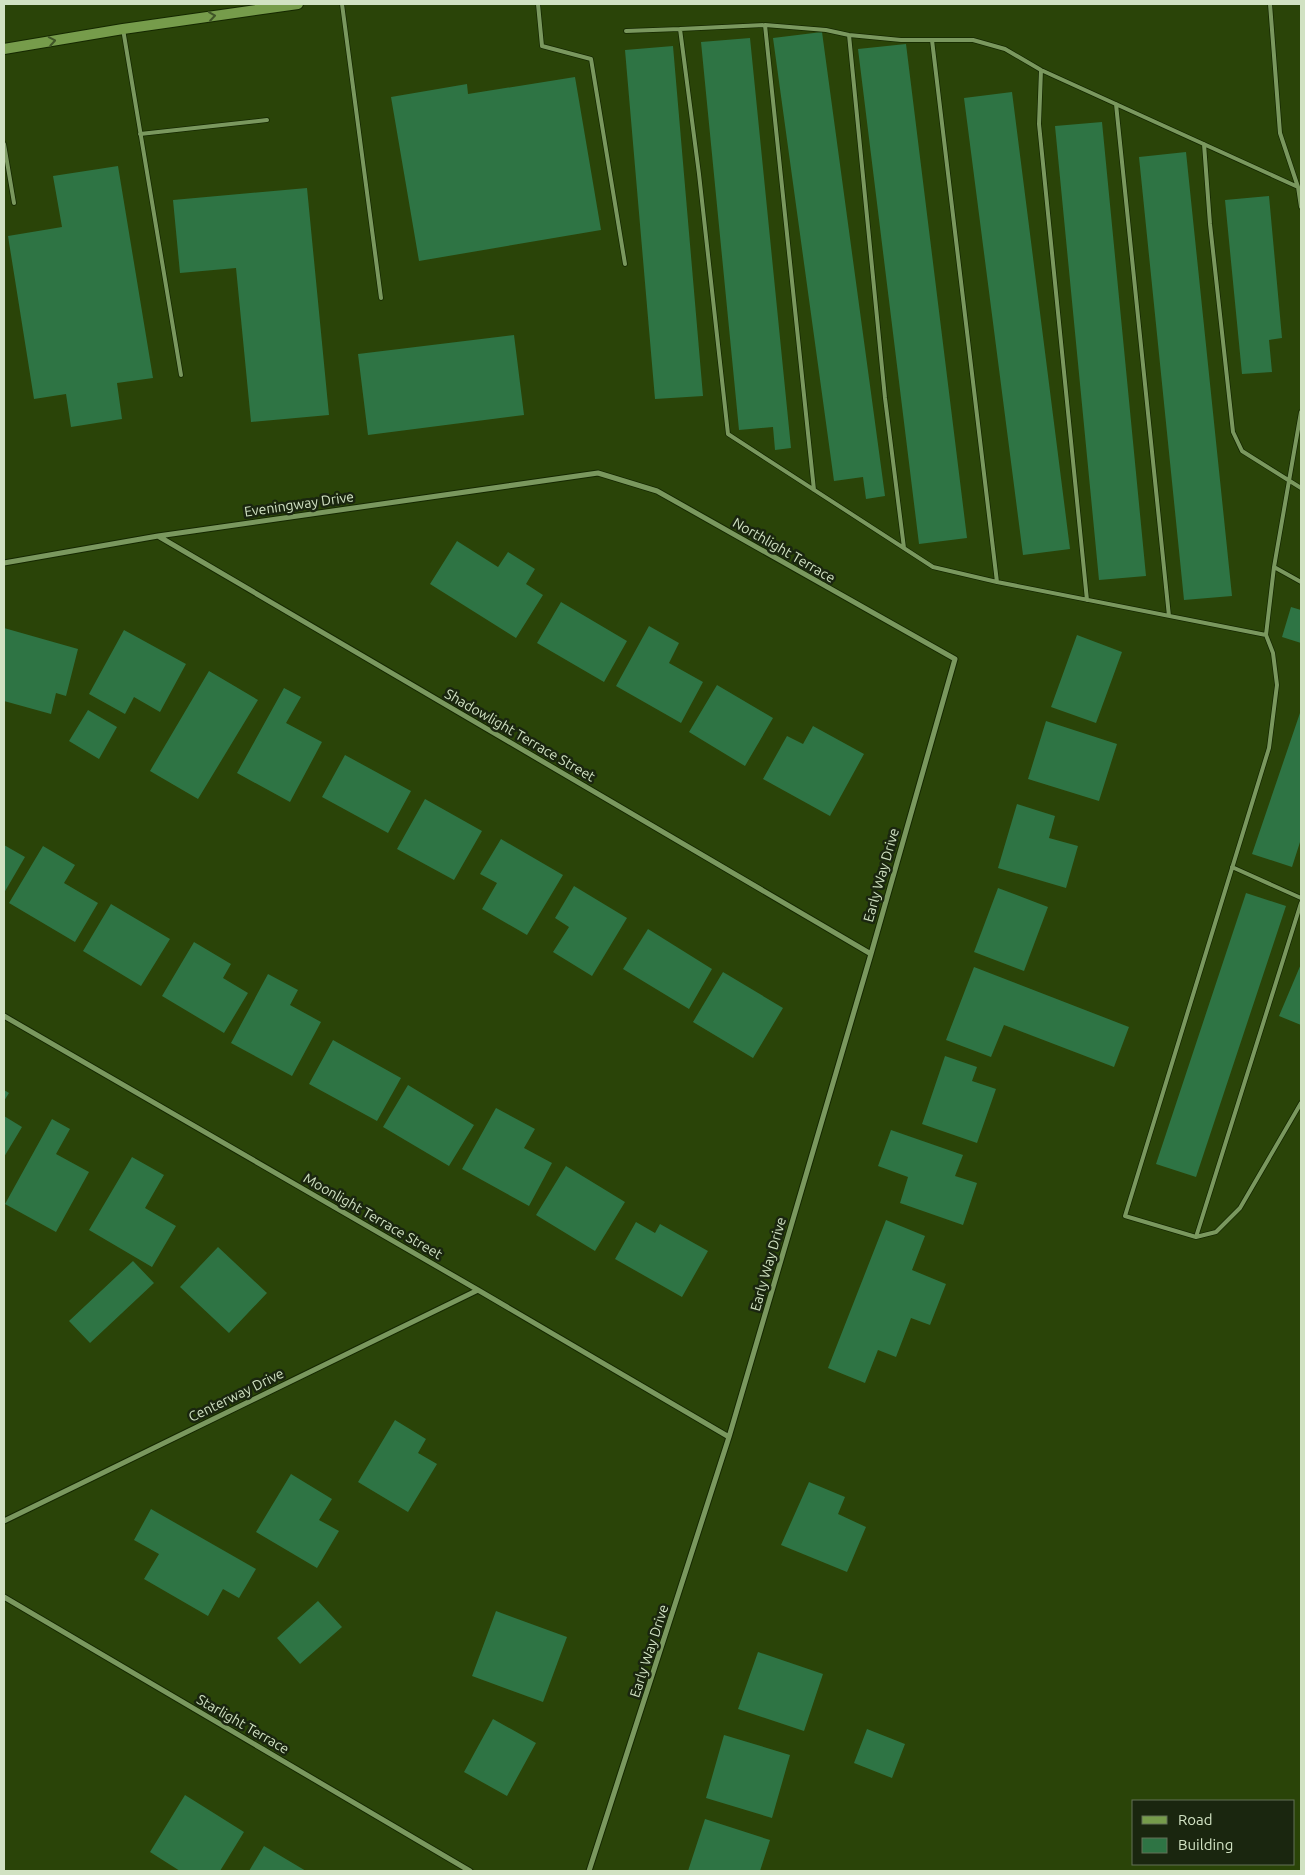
<svg xmlns="http://www.w3.org/2000/svg" width="1305" height="1875" font-family="Ubuntu,sans-serif">
  <style>
    .building { fill: #2e7444 }
    .lines { fill: none; stroke-linecap: round; stroke-linejoin: round }
    .lane-casing { stroke: #152800; stroke-width: 5.5 }
    .street-casing { stroke: #152800; stroke-width: 7 }
    .secondary-casing { stroke: #152800; stroke-width: 12 }
    .lane { stroke: #7a985e; stroke-width: 4 }
    .street { stroke: #7a985e; stroke-width: 5 }
    .secondary { stroke: #769c4b; stroke-width: 10 }
    .oneway { stroke: #3f5527 }
    .labels { text-anchor: middle; dominant-baseline: central; stroke-width: 5; stroke-linejoin: round; paint-order: stroke }
    .street-label { font-size: 14px; fill: #d1e2c3; stroke: #1a260f }
  </style>
  <rect width="100%" height="100%" fill="#2a4408"/>
  <!-- building -->
  <path class="building" d="M822,32L885,496L866,499L863,477L834,481L773,38Z
    M750,38L791,448L775,450L773,427L739,430L701,42Z
    M906,44L967,538L919,544L858,49Z
    M673,46L703,396L655,399L625,50Z
    M575,77L601,230L419,261L391,97L467,84L468,94Z
    M1012,92L1070,549L1023,555L964,98Z
    M1102,122L1146,576L1099,580L1055,126Z
    M1186,152L1232,596L1184,600L1139,157Z
    M118,166L153,378L117,383L122,419L71,427L66,394L34,399L8,236L62,227L53,176Z
    M307,188L329,415L251,422L236,268L180,273L173,200Z
    M1269,196L1282,338L1269,340L1272,372L1242,374L1225,200Z
    M514,335L524,415L368,435L358,354Z
    M457,541L498,567L508,552L535,569L526,584L543,595L516,638L430,584Z
    M561,602L627,641L604,682L537,643Z
    M1291,607L1301,610V643L1282,637Z
    M649,626L679,643L669,663L703,682L681,723L616,686Z
    M4,628L78,649L66,696L56,693L51,714L4,701Z
    M124,630L186,664L160,712L134,697L125,714L89,694Z
    M1077,635L1122,652L1096,723L1051,707Z
    M209,671L258,700L198,799L150,771Z
    M717,685L773,718L745,766L689,732Z
    M284,688L301,697L286,723L322,742L290,802L237,773Z
    M88,710L117,727L99,759L69,741Z
    M1301,710V839L1292,867L1252,854Z
    M1046,721L1117,744L1099,801L1028,779Z
    M813,726L864,754L830,816L763,779L787,736L803,744Z
    M345,755L411,791L388,833L322,797Z
    M425,799L482,831L454,880L397,849Z
    M1017,804L1055,816L1049,838L1078,846L1066,888L998,868Z
    M501,839L563,875L527,935L482,909L497,883L480,874Z
    M4,845L25,857L4,893Z
    M43,846L75,865L64,883L98,903L75,942L9,903Z
    M574,886L627,918L592,976L553,952L569,927L555,918Z
    M998,888L1048,907L1024,971L974,952Z
    M1246,893L1286,906L1196,1177L1156,1164Z
    M111,904L170,939L141,986L83,951Z
    M648,929L712,969L689,1009L623,969Z
    M194,942L231,964L223,978L248,993L224,1033L162,996Z
    M1301,964V1025L1279,1016Z
    M974,967L1129,1027L1114,1067L1004,1025L991,1057L946,1040Z
    M723,972L783,1008L753,1058L693,1022Z
    M268,974L298,990L290,1005L321,1022L292,1076L231,1043Z
    M333,1040L401,1078L377,1121L309,1084Z
    M945,1056L977,1067L972,1081L996,1089L977,1143L922,1124Z
    M408,1085L474,1125L449,1166L383,1127Z
    M4,1090L9,1093L4,1101Z
    M496,1108L535,1129L524,1148L552,1163L529,1206L462,1169Z
    M4,1116L22,1127L4,1157Z
    M52,1119L70,1129L56,1154L89,1172L56,1232L5,1204Z
    M891,1130L963,1155L955,1176L977,1183L963,1225L900,1203L908,1177L878,1166Z
    M132,1157L164,1175L145,1208L176,1226L152,1267L89,1230Z
    M566,1166L625,1202L595,1251L536,1215Z
    M886,1220L925,1236L912,1270L946,1284L930,1325L911,1318L896,1357L878,1350L865,1383L828,1368Z
    M636,1222L655,1233L660,1224L708,1251L682,1297L615,1259Z
    M218,1247L267,1293L229,1333L180,1287Z
    M133,1261L154,1283L90,1343L69,1321Z
    M395,1420L426,1439L418,1453L437,1464L408,1512L358,1482Z
    M291,1474L332,1499L319,1520L339,1531L317,1568L256,1532Z
    M809,1482L845,1497L838,1514L866,1527L847,1572L781,1545Z
    M151,1509L256,1569L239,1598L223,1589L208,1616L144,1579L159,1554L134,1540Z
    M318,1601L342,1627L300,1664L277,1638Z
    M496,1611L567,1637L543,1702L472,1676Z
    M758,1652L823,1674L804,1731L738,1709Z
    M493,1719L536,1743L507,1796L464,1772Z
    M867,1729L905,1744L892,1778L854,1763Z
    M724,1735L790,1755L772,1818L706,1798Z
    M185,1795L244,1832L220,1871H180L150,1852Z
    M705,1819L770,1840L760,1871H688Z
    M264,1846L306,1871H249Z"/>
  <g class="lines">
    <!-- lane casing -->
    <g class="lane-casing">
      <path id="lane" d="M342,4L381,298
        M538,4L542,46L591,59L625,264
        M1270,4L1280,133L1298,187L1301,207
        M765,25L814,490
        M123,29L181,375
        M626,31L680,29
        M849,35L885,398L904,548
        M932,40L997,582
        M1041,70L1039,124L1087,600
        M1116,104L1169,616
        M140,134L267,120
        M4,144L14,203
        M1204,144L1210,224L1233,432L1242,451L1301,488
        M1298,187L1041,70L1005,49L973,40H901L849,35L826,30L765,25L680,29L699,174L728,434L933,567L997,582L1266,635L1274,567L1301,412
        M1274,567L1301,582
        M1266,635L1273,653L1277,685L1269,748L1125,1216L1196,1237L1216,1232L1240,1208L1301,1103
        M1232,867L1301,898
        M1196,1237L1301,903"/>
    </g>
    <!-- street casing -->
    <g class="street-casing">
      <path id="street" d="M158,536L871,954
        M4,563L158,536L598,473L657,491L955,659L871,954L729,1437L589,1871
        M4,1016L478,1290L729,1437
        M4,1521L478,1290
        M4,1597L470,1871"/>
    </g>
    <!-- secondary casing -->
    <g class="secondary-casing">
      <path id="secondary" d="M4,49L123,29L298,4"/>
    </g>
    <!-- lane -->
    <use href="#lane" class="lane"/>
    <!-- street -->
    <use href="#street" class="street"/>
    <!-- secondary -->
    <use href="#secondary" class="secondary"/>
  </g>
  <!-- one-way arrows -->
  <defs><path id="oneway-chevron" d="M-2-3.5L2.5 0L-2 3.5" fill="none" stroke-width="1.6" stroke-linecap="round" stroke-linejoin="round" transform="scale(1.25)"/></defs>
  <g class="oneway">
    <use href="#oneway-chevron" transform="translate(212 16) rotate(-8)"/>
    <use href="#oneway-chevron" transform="translate(52 41) rotate(-10)"/>
  </g>
  <g class="labels">
    <!-- street labels -->
    <g class="street-label">
      <text transform="translate(299 504) rotate(-8)">Eveningway Drive</text>
      <text transform="translate(784 550) rotate(30)">Northlight Terrace</text>
      <text transform="translate(520 735) rotate(30)">Shadowlight Terrace Street</text>
      <text transform="translate(881 875) rotate(-74)">Early Way Drive</text>
      <text transform="translate(373 1216) rotate(30)">Moonlight Terrace Street</text>
      <text transform="translate(768 1264) rotate(-74)">Early Way Drive</text>
      <text transform="translate(236 1395) rotate(-26)">Centerway Drive</text>
      <text transform="translate(649 1651) rotate(-72)">Early Way Drive</text>
      <text transform="translate(243 1724) rotate(30)">Starlight Terrace</text>
    </g>
  </g>
  <!-- border -->
  <rect width="1305" height="1875" fill="none" stroke="#d1e2c3" stroke-width="10"/>
  <!-- legend -->
  <rect x="1132" y="1800" width="162" height="65" fill="#1a260f" stroke="#637157"/>
  <rect x="1142" y="1816" width="25" height="8" fill="#769c4b" stroke="#637157"/>
  <text x="1178" y="1825" font-size="15" fill="#d1e2c3">Road</text>
  <rect x="1142" y="1838" width="25" height="15" fill="#2e7444" stroke="#637157"/>
  <text x="1178" y="1850" font-size="15" fill="#d1e2c3">Building</text>
</svg>
